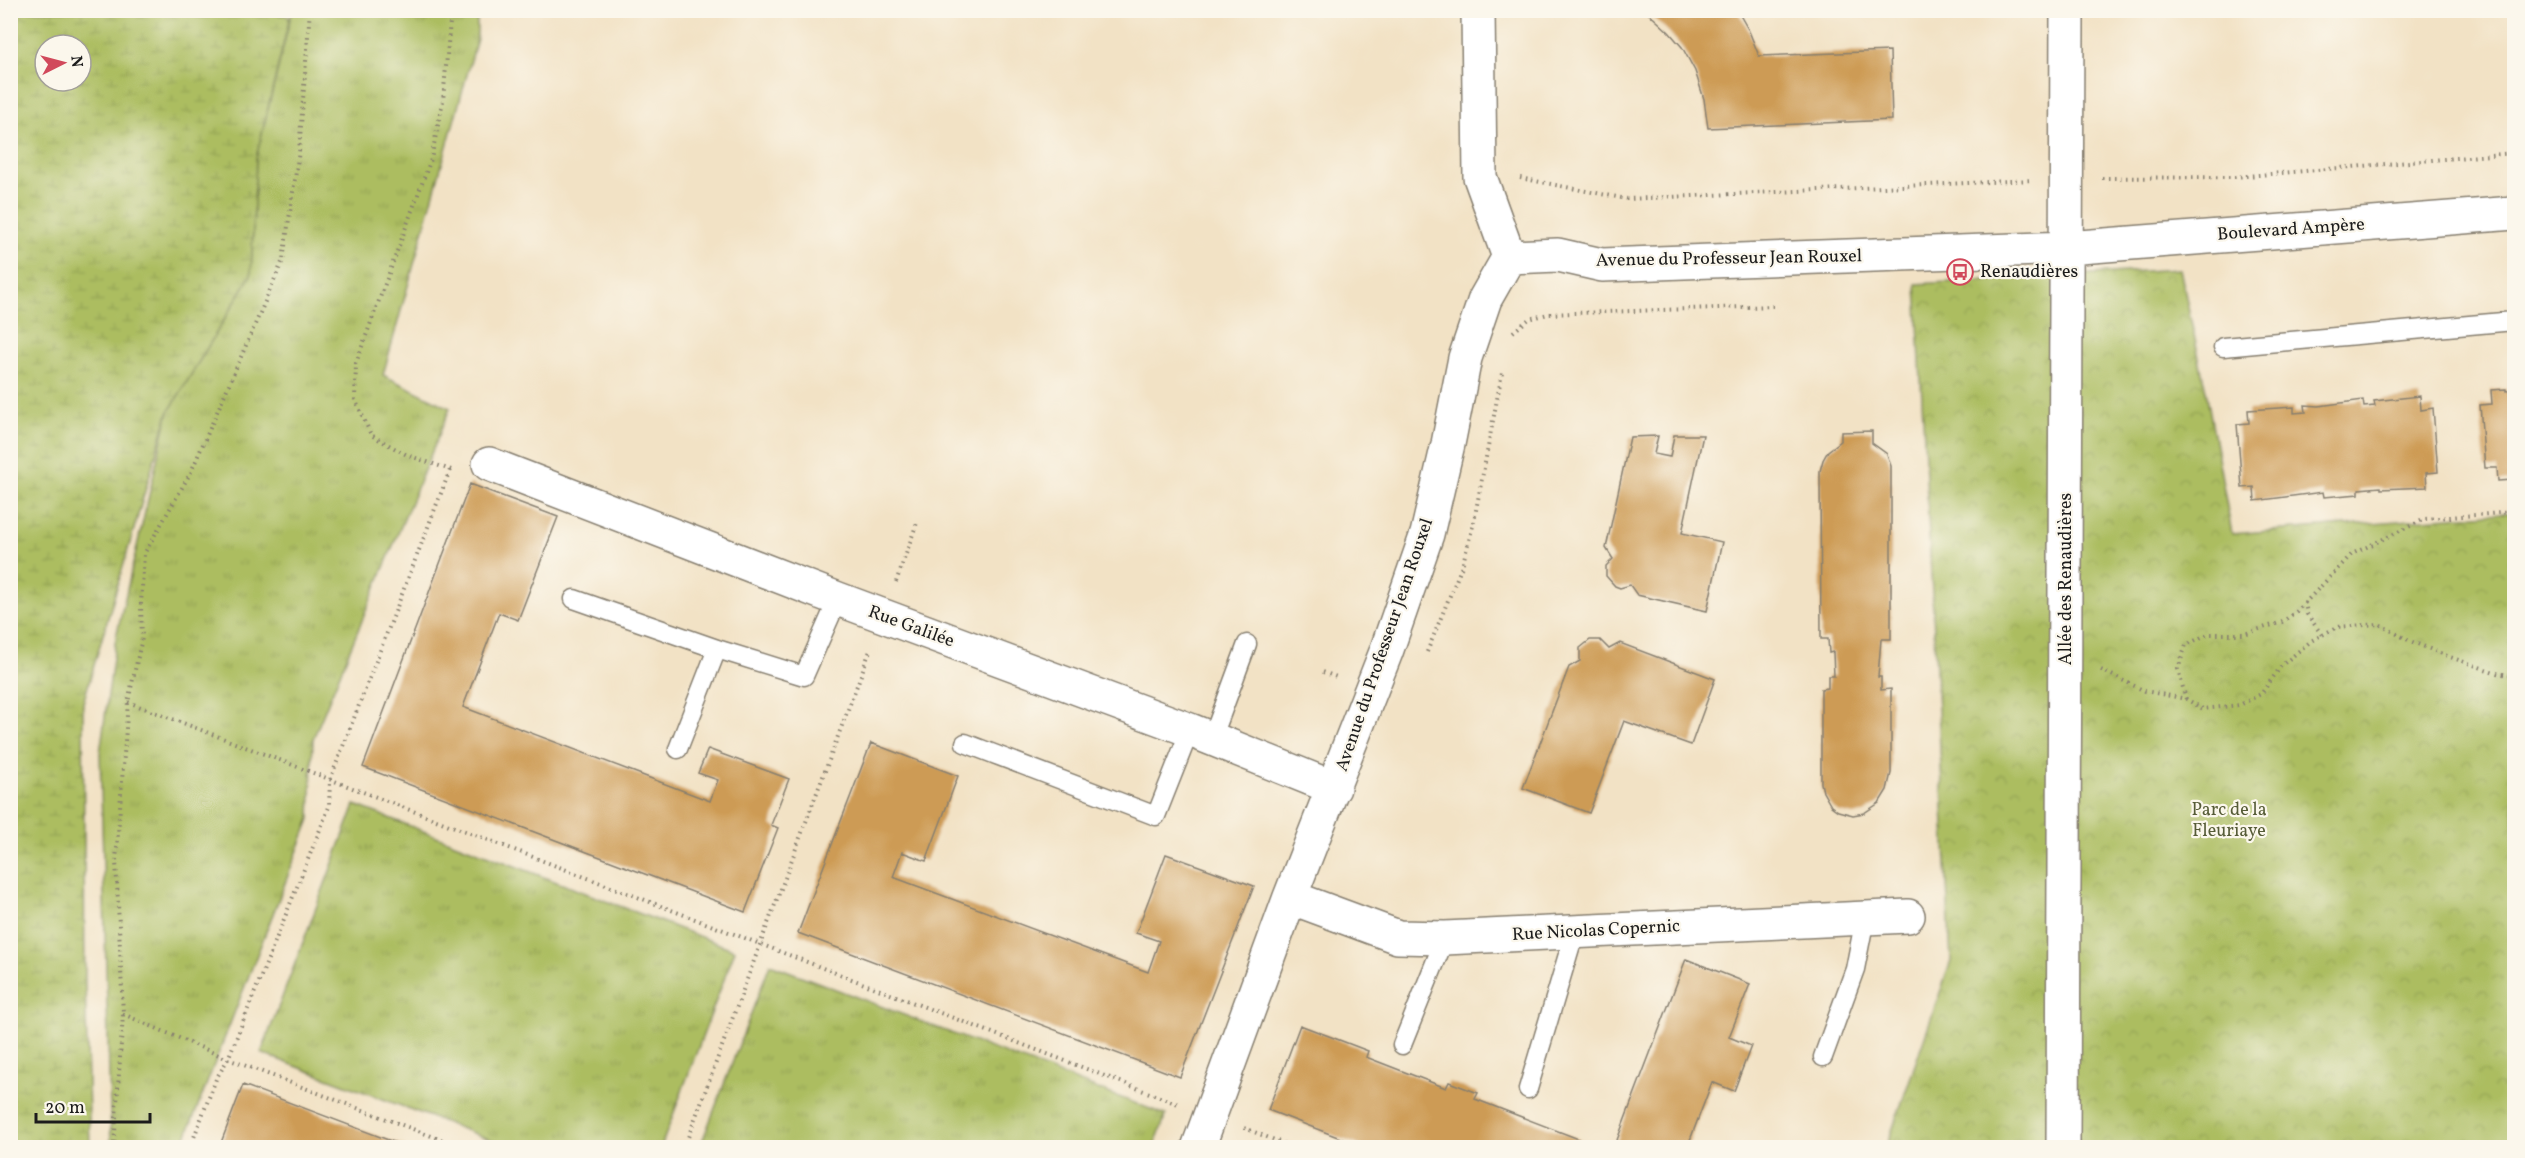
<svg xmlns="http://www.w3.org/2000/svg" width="2525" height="1158" font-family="Vollkorn,serif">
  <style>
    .grass { fill: url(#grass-tufts); stroke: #646c3e; stroke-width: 1.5 }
    .wetland { fill: url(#wetland-marsh); stroke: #646c3e; stroke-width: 1.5; fill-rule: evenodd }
    .park { fill: url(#park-crowns); stroke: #646c3e; stroke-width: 1.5 }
    .building { fill: #cd9b55 }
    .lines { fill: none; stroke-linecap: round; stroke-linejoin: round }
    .lane-casing { stroke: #877f70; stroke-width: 21 }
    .street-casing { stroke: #877f70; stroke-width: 36 }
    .path { stroke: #877f70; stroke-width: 4; stroke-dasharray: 1.5 4.5; stroke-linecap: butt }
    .lane { stroke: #fff; stroke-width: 18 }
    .street { stroke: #fff; stroke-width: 33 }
    .labels { text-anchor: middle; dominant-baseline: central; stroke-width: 4.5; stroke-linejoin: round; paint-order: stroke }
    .street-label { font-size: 18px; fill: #1c1c1c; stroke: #fbf7ec }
    .poi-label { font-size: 18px; fill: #1c1c1c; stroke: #fbf7ec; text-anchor: start }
    .park-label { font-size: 18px; fill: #565c37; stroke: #fbf7ec }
  </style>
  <defs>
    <pattern id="grass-tufts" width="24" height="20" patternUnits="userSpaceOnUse" patternTransform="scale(1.5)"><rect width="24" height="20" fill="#acbd60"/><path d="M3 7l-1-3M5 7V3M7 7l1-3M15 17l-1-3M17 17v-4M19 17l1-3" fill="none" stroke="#93a253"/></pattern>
    <pattern id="wetland-marsh" width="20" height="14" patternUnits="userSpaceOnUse" patternTransform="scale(1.5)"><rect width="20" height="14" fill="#acbd60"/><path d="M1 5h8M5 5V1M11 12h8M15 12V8" fill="none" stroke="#93a253"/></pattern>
    <pattern id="park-crowns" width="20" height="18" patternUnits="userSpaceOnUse" patternTransform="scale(1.5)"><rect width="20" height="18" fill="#acbd60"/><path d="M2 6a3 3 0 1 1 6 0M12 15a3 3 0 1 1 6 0" fill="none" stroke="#93a253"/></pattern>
  </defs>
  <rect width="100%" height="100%" fill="#fbf7ec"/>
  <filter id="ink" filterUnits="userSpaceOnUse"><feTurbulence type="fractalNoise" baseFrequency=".0167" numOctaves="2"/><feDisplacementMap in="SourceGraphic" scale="12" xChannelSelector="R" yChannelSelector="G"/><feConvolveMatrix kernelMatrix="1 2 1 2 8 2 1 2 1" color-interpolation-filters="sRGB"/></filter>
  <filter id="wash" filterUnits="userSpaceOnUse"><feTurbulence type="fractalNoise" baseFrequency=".008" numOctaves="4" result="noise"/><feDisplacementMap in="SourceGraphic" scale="24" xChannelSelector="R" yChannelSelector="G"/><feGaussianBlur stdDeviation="1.35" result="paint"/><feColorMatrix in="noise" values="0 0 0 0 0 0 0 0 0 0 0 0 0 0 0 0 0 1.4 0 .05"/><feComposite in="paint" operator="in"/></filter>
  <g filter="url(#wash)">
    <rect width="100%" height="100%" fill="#f2e2c5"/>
    <!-- grass -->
    <path class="grass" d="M292,11H477V39L383,375L450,408L313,739L310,819L182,1147L111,1148L100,753L116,637L168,413L251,275L256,158Z
      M355,805L735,950L661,1147H510L261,1053Z
      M770,964L1166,1115L1154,1147H700Z"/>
    <!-- wetland -->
    <path class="wetland" d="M254,11L290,16L256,158L251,275L168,413L83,703L85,981L90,1147H11V11ZM45,45H81V81H45Z"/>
    <!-- park -->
    <path class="park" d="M2180,269L2207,396L2232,534L2514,512V1147L1886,1148L1951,961L1916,284Z"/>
    <g id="blocks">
      <!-- building -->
      <path class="building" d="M1645,10H1737L1749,31L1759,56L1890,51L1892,120L1708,128L1704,99L1695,71L1682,47L1669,32Z
        M2506,389V391L2514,390V478L2513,480L2498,481L2497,468H2485L2480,405L2492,404L2491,390Z
        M2420,396L2421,410L2433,408L2438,472L2426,473L2427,487L2381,489V487L2359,489V494L2324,497L2323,492L2255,501L2254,487L2242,488L2237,424L2249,423L2248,410L2294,407V413L2306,412L2305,405L2319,406L2363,400L2364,407L2375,406L2374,401Z
        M1872,431V443L1887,454L1891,466V639H1881L1878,677H1881V690L1891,689V773L1887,790L1879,803L1864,813L1853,815L1838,811L1831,806L1823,792L1821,783V689L1828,688V676H1834L1833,652L1829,653L1828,639H1821L1820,471L1823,460L1828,451L1841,441V432Z
        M1674,435H1703L1682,533L1722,542L1707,611L1637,595L1630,585L1620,588L1615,586L1606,576V566L1613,559L1606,548L1630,437L1658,436L1654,454L1670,457Z
        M470,484L558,517L518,620L499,613L463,707L710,801L718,780L698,773L708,749L789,779L771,825L778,828L745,912L363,767Z
        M1590,640H1600L1609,649L1620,643L1715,679L1691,745L1624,721L1589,813L1523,788L1569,667L1580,661V648Z
        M871,743L958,776L926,861L902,852L893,877L1148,972L1159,941L1136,933L1166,854L1254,886L1180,1077L798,933Z
        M1686,959L1750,984L1729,1037L1751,1046L1734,1091L1712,1082L1687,1148H1614Z
        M1300,1025L1368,1051L1366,1057L1446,1088L1449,1082L1478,1093L1475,1099L1602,1148H1366L1268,1110Z
        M243,1085L407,1147V1148H219Z"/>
    </g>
  </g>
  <g filter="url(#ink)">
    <use href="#blocks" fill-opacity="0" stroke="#877f70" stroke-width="1.5"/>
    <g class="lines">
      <!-- lane casing -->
      <g class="lane-casing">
        <path id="lane" d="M2223,347L2514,321
          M574,599L717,649L804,676L838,599
          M1212,739L1247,644
          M965,743L1156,816L1190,730
          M678,749L717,649
          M1402,1045L1445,938
          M1823,1057L1855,969L1865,918
          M1528,1089L1575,931"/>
      </g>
      <!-- street casing -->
      <g class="street-casing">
        <path id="street" d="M1478,10L1480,177L1509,257
          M489,464L838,599L1190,730L1334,788
          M1290,897L1398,937L1445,938L1908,916
          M1198,1148L1290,897L1386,652L1427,534L1448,444L1465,358L1485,299L1509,257L1558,255L1602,265L2067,248L2514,213
          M2063,1148L2067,10"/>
      </g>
      <!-- path -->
      <path class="path" d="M1520,178L1627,199L2032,180
        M2102,178L2235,177L2514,153
        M1513,332L1529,319L1548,314L1773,306
        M451,470L407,455L371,435L355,399L356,363L431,159L443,101L451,10
        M896,582L918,520
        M2305,602L2307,614L2322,635
        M1427,652L1462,566L1473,526L1502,373
        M2101,670L2145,691L2186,699L2203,709L2240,705L2261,694L2282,665L2311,641L2337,627L2379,624L2410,641L2450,657L2497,673L2514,676
        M1323,672L1339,678
        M2186,699L2178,669L2186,645L2208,634H2244L2282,622L2297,611L2352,554L2425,519L2514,512
        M128,702L1178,1104
        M123,1014L228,1059L463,1148
        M1244,1128L1295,1148
        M114,1148L123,1014L116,860L128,702L142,638L141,604L144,554L191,472L283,260L299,151L310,10
        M190,1148L216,1079L228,1059L329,807L330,780L450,470
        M684,1148L871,648"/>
      <!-- lane -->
      <use href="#lane" class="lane"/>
      <!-- street -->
      <use href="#street" class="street"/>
    </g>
  </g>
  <!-- icons -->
  <defs>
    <g id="bus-ring" transform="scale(1.35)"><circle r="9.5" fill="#fbf7ec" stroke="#d1495b" stroke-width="1.5"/><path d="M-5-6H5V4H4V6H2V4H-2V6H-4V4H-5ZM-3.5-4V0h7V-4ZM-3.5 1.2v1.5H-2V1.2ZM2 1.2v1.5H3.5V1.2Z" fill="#d1495b"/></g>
  </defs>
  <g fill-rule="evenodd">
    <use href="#bus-ring" x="1960" y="272"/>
  </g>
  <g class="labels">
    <!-- street labels -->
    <g class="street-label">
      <text transform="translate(2291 230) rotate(-4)">Boulevard Ampère</text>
      <text transform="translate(1729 259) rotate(-1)">Avenue du Professeur Jean Rouxel</text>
      <text transform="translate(2066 579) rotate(-90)">Allée des Renaudières</text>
      <text transform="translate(911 627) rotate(20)">Rue Galilée</text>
      <text transform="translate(1385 645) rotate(-71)">Avenue du Professeur Jean Rouxel</text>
      <text transform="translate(1596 931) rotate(-3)">Rue Nicolas Copernic</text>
    </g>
    <!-- poi labels -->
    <g class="poi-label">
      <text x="1980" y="272">Renaudières</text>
    </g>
    <!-- park labels -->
    <g class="park-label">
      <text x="2229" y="810">Parc de la<tspan x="2229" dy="21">Fleuriaye</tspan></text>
    </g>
  </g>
  <!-- margin -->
  <rect width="2525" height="1158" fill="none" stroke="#fbf7ec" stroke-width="36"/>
  <!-- north arrow -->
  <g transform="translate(63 63) rotate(84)"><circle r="28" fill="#fbf7ec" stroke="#a29f99" stroke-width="1.5"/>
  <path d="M0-4.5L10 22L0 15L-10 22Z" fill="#d1495b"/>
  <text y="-9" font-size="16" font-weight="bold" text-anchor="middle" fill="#1c1c1c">N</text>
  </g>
  <!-- scale -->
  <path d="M36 1113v9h114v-9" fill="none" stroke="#1c1c1c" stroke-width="3"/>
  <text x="45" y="1113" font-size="18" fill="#1c1c1c" stroke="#fbf7ec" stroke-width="4.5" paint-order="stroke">20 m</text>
</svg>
